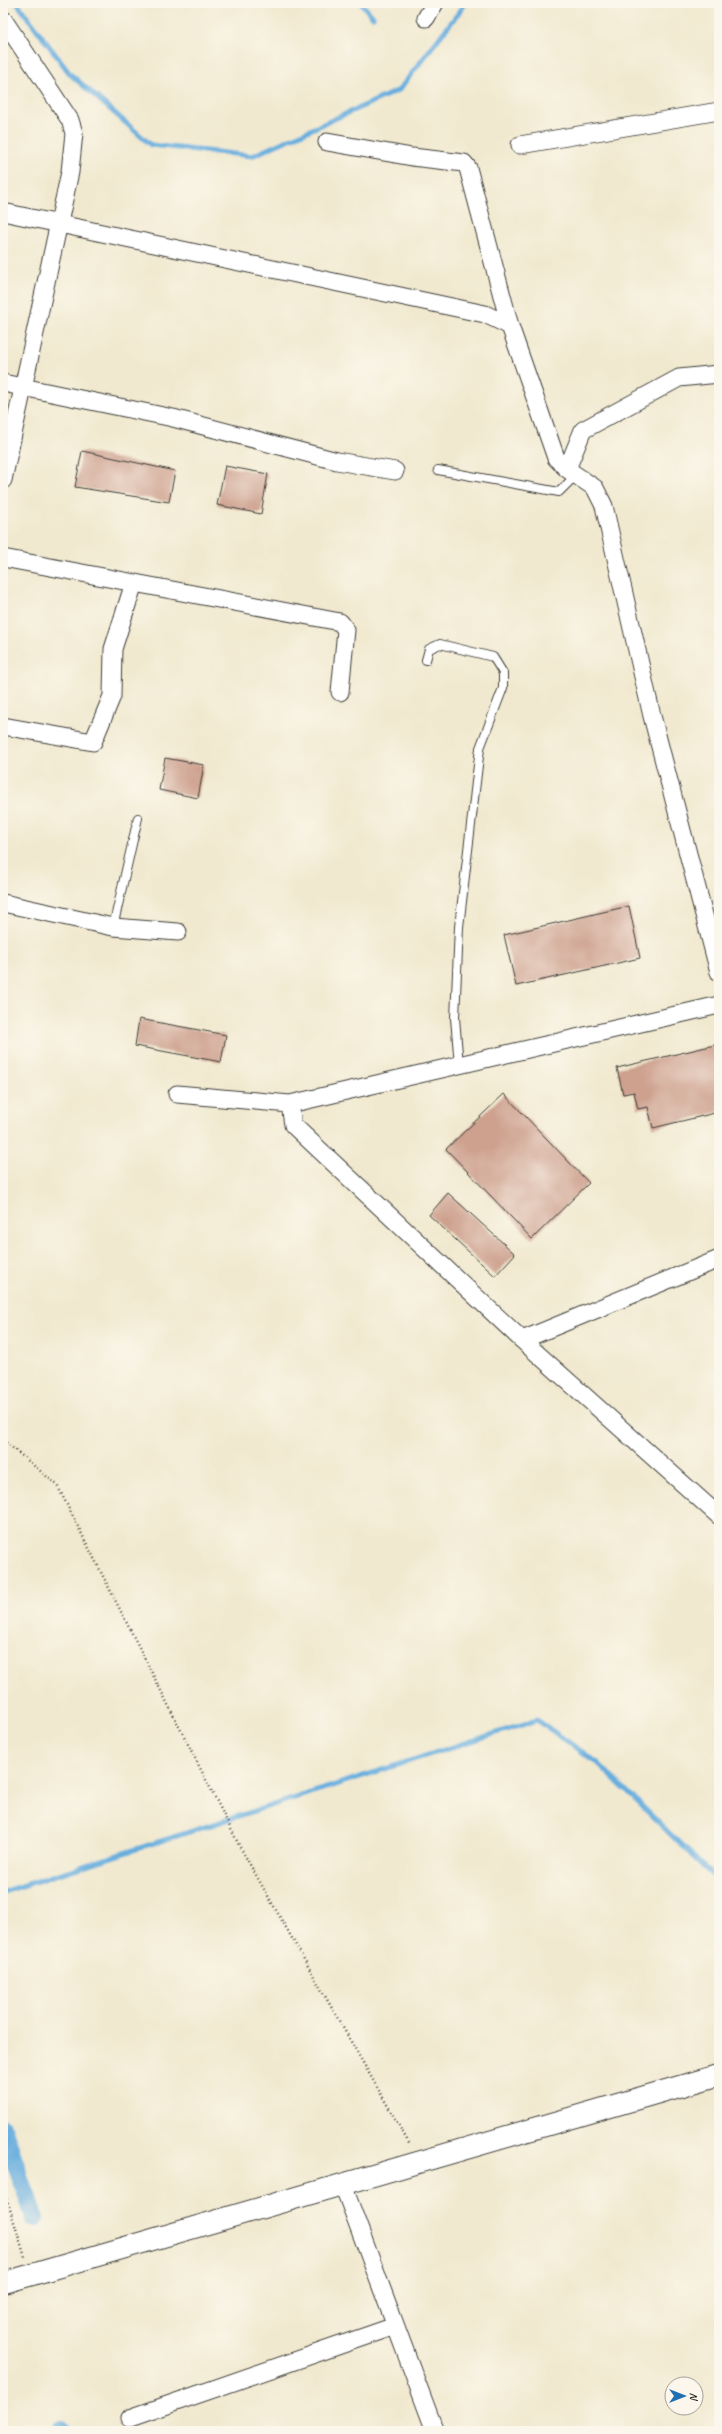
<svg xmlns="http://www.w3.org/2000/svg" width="722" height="2434" font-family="Caveat,sans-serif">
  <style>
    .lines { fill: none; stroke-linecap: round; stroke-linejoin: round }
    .stream { stroke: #67aede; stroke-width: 5 }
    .canal { stroke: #67aede; stroke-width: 18 }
    .building { fill: #cea08e }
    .service-casing { stroke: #3c3b37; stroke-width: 10 }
    .minor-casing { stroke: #3c3b37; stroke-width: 19 }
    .tertiary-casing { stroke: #3c3b37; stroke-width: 23 }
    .path { stroke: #3c3b37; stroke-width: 2.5; stroke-dasharray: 1 3; stroke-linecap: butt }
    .service { stroke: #fff; stroke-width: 8 }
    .minor { stroke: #fff; stroke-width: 17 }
    .tertiary { stroke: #fff; stroke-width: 21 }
  </style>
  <rect width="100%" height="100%" fill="#fbf7ec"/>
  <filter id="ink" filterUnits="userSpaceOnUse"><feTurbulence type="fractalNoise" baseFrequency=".025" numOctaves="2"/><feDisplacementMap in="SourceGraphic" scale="8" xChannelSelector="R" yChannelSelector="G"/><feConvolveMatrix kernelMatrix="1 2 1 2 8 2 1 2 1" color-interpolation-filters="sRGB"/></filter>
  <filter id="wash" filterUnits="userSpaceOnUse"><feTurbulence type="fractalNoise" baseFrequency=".012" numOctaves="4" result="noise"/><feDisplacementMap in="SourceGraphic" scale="16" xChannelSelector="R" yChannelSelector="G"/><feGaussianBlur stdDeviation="0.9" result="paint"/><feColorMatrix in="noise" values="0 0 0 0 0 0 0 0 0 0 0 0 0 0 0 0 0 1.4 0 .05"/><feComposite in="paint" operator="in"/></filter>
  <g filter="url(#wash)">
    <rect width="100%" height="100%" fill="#f1e9cf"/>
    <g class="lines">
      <!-- stream -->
      <path class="stream" d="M17,3L70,74L151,145L252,156L399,90L466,3
        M361,3L373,17
        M3,1892L537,1720L598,1763L719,1882"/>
      <!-- canal -->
      <path class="canal" d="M3,2128L35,2219
        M62,2429V2431"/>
    </g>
    <g id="blocks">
      <!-- building -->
      <path class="building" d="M82,451L175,471L169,502L75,487Z
        M225,466L268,474L261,514L217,505Z
        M165,758L204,765L198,798L159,790Z
        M629,906L640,958L516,986L504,935Z
        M139,1019L226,1035L221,1062L135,1046Z
        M719,1044V1112L653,1128L648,1107L638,1109L634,1092L623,1094L617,1068Z
        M504,1094L589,1183L532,1239L446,1149Z
        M448,1193L515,1254L495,1276L429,1215Z"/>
    </g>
  </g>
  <g filter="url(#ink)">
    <use href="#blocks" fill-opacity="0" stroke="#3c3b37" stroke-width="1"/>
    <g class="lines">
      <!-- service casing -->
      <g class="service-casing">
        <path id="service" d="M438,470L559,492L576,475
          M426,660L429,649L440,644L493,657L503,673V688L480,748L459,927L455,1018L459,1065
          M113,927L138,818"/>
      </g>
      <!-- minor casing -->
      <g class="minor-casing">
        <path id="minor" d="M426,18L435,3
          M3,19L70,120L74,133L70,172L3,480
          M327,142L412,157L464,163L468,168L510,326
          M520,145L719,111
          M3,212L485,314L510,326L556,458L567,469L595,488L604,506L652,716L719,972
          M3,383L173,418L337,461L395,471
          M567,469L583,430L679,378L719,374
          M3,558L340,622L346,630L340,692
          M3,726L93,742L112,696L113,649L134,583
          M3,903L113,927L178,932
          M177,1094L290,1104L719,1005
          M290,1104L293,1125L522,1340L719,1516
          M522,1340L719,1259
          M343,2185L435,2431
          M130,2418L395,2326"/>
      </g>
      <!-- tertiary casing -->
      <g class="tertiary-casing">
        <path id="tertiary" d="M3,2283L719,2075"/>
      </g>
      <!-- path -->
      <path class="path" d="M3,1440L57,1485L240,1847L410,2145
        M3,2187L25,2257"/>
      <!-- service -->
      <use href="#service" class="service"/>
      <!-- minor -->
      <use href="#minor" class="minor"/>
      <!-- tertiary -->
      <use href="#tertiary" class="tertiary"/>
    </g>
  </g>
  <!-- margin -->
  <rect width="722" height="2434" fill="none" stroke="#fbf7ec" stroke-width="16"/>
  <!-- north arrow -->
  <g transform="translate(684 2396) rotate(90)"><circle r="19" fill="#fbf7ec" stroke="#a29f99"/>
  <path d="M0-3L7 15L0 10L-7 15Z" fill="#1f6fb2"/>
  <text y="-6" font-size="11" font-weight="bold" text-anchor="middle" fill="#1c1c1c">N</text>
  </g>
</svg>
